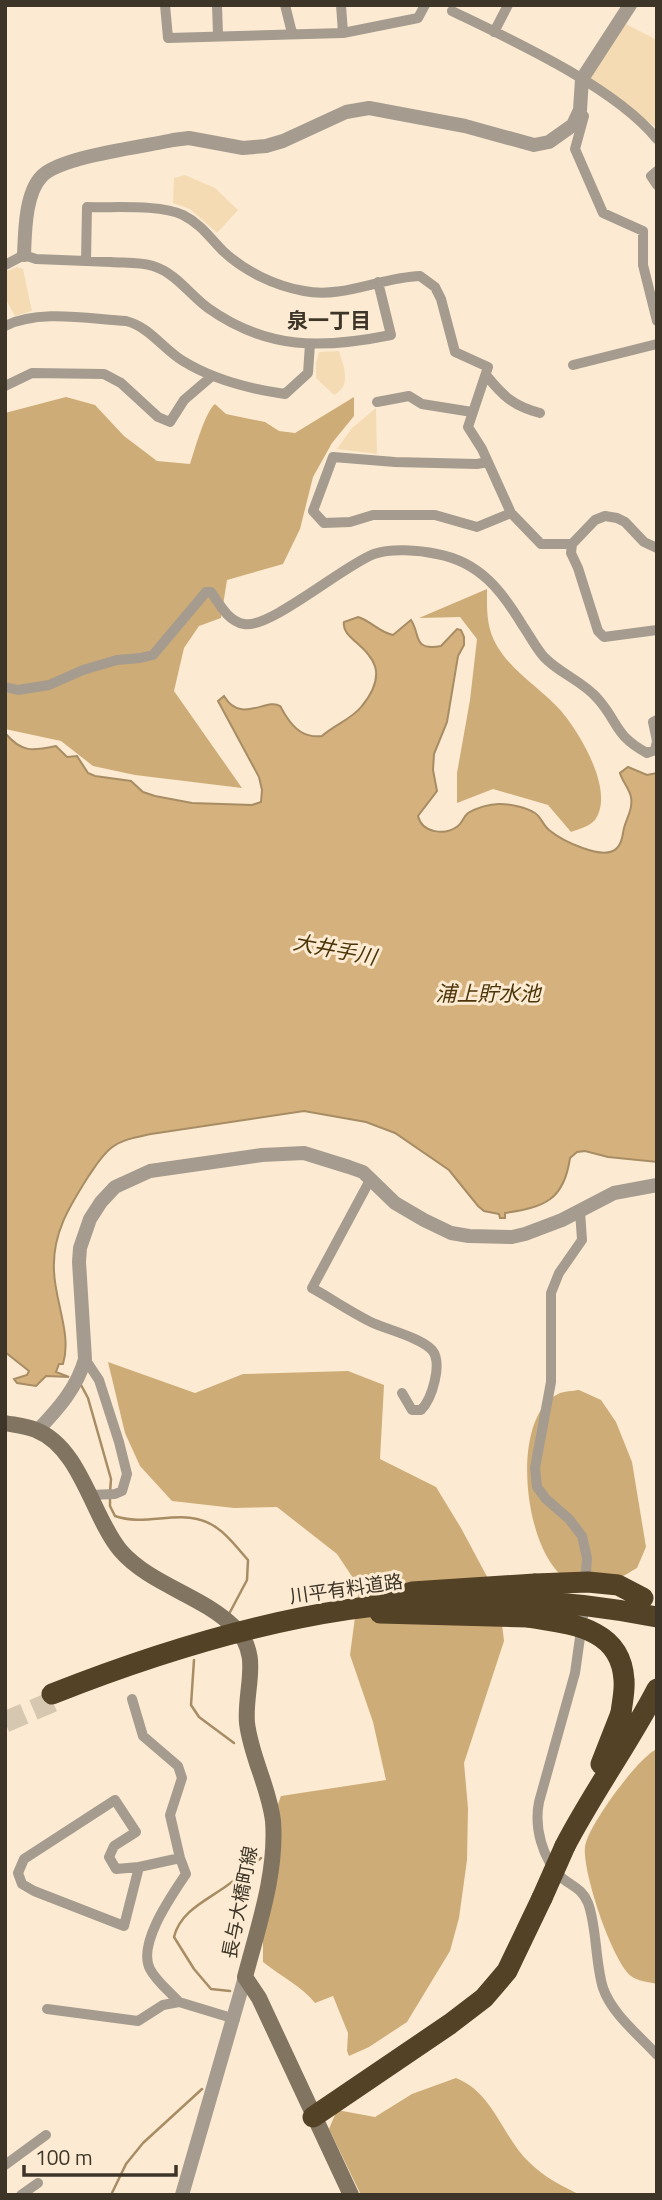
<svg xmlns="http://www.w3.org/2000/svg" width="662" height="2200" font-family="'Titillium Web','Noto Sans JP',sans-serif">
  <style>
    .green { fill: #f5dbb3 }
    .forest { fill: #ceac77 }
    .water { fill: #d5b27d; stroke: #a78c64; stroke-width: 2 }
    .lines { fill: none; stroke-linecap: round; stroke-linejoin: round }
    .stream { stroke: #a78c64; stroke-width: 2.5 }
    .motorway-tunnel { stroke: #d6c7b0; stroke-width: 21; stroke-dasharray: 21 10; stroke-linecap: butt }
    .minor { stroke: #a59c8f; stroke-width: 10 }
    .tertiary { stroke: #a59c8f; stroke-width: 14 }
    .secondary { stroke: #817562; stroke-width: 16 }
    .motorway { stroke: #534226; stroke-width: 21 }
    .motorway-bridge { stroke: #534226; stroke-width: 21 }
    .labels { text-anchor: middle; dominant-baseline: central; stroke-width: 6; stroke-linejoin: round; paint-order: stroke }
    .street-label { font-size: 19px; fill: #3d3528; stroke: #fcebd2 }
    .neighbourhood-label { font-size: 21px; font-weight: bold; fill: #3d3528; stroke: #fcebd2 }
    .water-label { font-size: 21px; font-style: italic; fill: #4c3508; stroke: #fcebd2 }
  </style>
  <rect width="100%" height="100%" fill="#fcebd2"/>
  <!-- green -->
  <path class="green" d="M626,24L657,40V130L653,125L589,78Z
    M185,175L215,188L238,210L217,233L190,209L173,203L174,178Z
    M17,267L23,269L32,311L15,316L5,298V272Z
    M339,351C344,367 352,386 334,395L316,378V363L319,352Z
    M376,408L377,454L337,449L352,428Z"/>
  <!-- forest -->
  <path class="forest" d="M66,397L95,405L124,436L157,461L190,464C195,449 205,412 215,404L226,414L265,422L279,431L295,433L354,397V416L332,443L313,477L300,529L283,564L227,580L221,618L199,626L184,648L174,691L242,788L135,775L93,766L61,741L5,729V413Z
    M487,589C487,610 486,627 497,646C513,673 542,689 562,712C581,735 615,792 595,820C590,826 579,829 571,832L548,805L493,789L457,803V773L470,700L477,639L460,617L419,618Z
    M108,1362L195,1393L243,1374L348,1371L384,1385L380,1459L436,1487L461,1528L499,1599L504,1641L464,1763L468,1808L467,1860L459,1918L450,1951L407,2022L369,2047L349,2056L347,2051L348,2033L333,1996L315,2003C303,1987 279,1975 263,1962C263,1912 262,1843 281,1796L386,1780L373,1722L350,1655L359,1587L337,1554L277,1507L234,1508L172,1501L140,1466L125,1433Z
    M579,1390L601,1400L616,1422L632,1462L646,1547L637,1568C631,1571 625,1576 618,1578C611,1581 577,1584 570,1581C525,1560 507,1419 558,1394C564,1391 573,1391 579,1390Z
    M657,1749V1984C649,1982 637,1981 631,1976C612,1961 582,1871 585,1847C587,1827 639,1756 657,1749Z
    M456,2078C494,2093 502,2137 530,2163C544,2177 563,2187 581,2195H361L329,2129L337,2110L375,2117L412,2094Z"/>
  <!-- water -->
  <path class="water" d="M358,617C371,621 379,632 393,635L411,620C421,635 412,651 441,646L457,629L461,630L464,637V645L458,656L447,722L434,754L433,770L437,791L418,816C422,833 445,836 458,826C463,822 463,817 468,813C476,808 489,804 499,804C510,804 525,807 535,813C541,817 543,825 549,830C561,840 604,862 617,848C623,842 622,836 624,828C627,817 633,809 631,797C629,788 622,781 620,773L628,767L647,775L657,773V1162L608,1157L585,1151L577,1152L570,1158C564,1200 545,1207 505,1213V1218H500L499,1214L484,1211L478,1206L449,1170L395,1133L366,1122L304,1111L151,1134C138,1137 122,1139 111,1148C101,1156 95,1167 88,1177C69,1207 52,1234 54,1271C55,1302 72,1335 63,1364H59L56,1372L69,1377L46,1376L36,1386L17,1383L14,1379L27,1375L29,1371L5,1352V733C22,753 32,751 56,746L67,757L77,756L88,773L95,776L131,781L143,792L155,796L192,803L252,805L261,802L262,790L259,777L218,701L224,696C241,725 267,697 280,706C281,707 285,715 286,716C295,730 305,738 322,736C334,725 352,719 362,706C404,654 339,644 344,622Z"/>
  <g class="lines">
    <!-- stream -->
    <path class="stream" d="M81,1385L88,1398L111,1479L110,1492
      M110,1498V1506L115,1516C148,1528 187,1505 217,1528C229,1536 238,1549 248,1560L247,1580L229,1614
      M194,1660L191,1705L199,1717L234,1743
      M230,1991L211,1989L194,1969L174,1937C180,1912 205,1901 225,1887C238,1878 249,1868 261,1858
      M111,2195L126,2164L143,2143L202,2089"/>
    <!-- motorway-tunnel -->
    <path class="motorway-tunnel" d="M5,1722L54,1701"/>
    <!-- minor -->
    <path class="minor" d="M165,5L168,38L343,33L418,18L425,5
      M217,5L218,35
      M285,5L292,33
      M341,5L343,33
      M452,11C512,40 615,87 657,139
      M494,32L508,5
      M584,116L575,149L603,213L643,231V265L657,321
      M657,171L651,176L657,185
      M86,261L87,207C115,208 159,204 183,215C201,224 210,238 223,251C244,271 275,286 304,291C342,299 382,277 420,276L435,287L441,299L455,352L488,367L468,427L482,449L511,513L541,544H572
      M5,265L24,255L36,259C61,260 86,261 111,262C125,263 140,262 153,266C176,273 190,295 208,308C267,350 322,349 391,335L378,282
      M5,326C39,309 89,319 126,321C150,327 163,349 183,361C214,380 250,389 285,394L308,373L310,344
      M573,365L657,344
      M486,375C503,396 513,406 540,413
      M5,386L32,373L104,374L121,383L158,417L170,422L184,400L212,376
      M377,402L409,396L422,404L472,412
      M488,462L477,464L395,462L333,457L313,511L324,523L350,522L373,515H435L477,527L511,513
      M657,548L644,542L625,522L617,518L605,516L595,520L572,544L571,553L578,568L598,631L604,637L657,630
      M5,687L18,690L49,685L83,670L117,660L140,658L153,655L206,592H211C220,605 228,621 244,624C270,629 344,565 374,554C391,548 419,550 437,554C480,562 502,591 523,626C530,636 536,648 544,657C560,674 583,681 598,699C619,723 614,735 647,753L655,750L657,741L653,722L657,720
      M370,1180L312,1288C332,1299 352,1313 373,1323C389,1330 421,1338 432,1350C443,1363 432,1399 421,1410H412L402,1393
      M580,1211L582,1240L559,1273L551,1293V1382L535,1468L537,1487L546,1499L569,1519L582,1536L587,1558L585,1586
      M85,1359L99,1380L119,1442L127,1474L122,1491L115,1494L90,1495
      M585,1602L575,1673L539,1802C534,1827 542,1858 561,1877C571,1886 582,1888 588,1903C597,1927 595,1962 603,1988C612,2014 639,2035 657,2055
      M132,1699L143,1736L178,1766L182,1778L170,1815L180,1858L186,1874C172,1895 137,1944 150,1969C156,1981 170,1992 179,2002
      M115,1800L136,1832L114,1846L109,1857L116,1869L139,1867L124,1926L34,1891L22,1884L18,1873L24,1859Z
      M139,1867L180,1858
      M47,2009L138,2021L163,2005L179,2002L235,2019
      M5,2165L46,2135
      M21,2195L38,2183"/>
    <!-- tertiary -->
    <path class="tertiary" d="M24,255C25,232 25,193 42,176C62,156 143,147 173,140L189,138L243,148L266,146L283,141L346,112L369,108L465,126L534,145L549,142L573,125L580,110L582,79L630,5
      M38,1430C58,1409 77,1388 85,1359L79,1262L80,1248L90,1219L101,1202L115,1187L150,1171L262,1155L304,1153L349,1167L363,1172L395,1203L424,1220L451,1233L469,1236L512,1237L525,1234L562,1220L614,1193L657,1185
      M182,2195L245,1977"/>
    <!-- secondary -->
    <path class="secondary" d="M5,1423C15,1425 27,1426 36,1430C81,1448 92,1516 120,1550C150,1585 202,1595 234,1627C263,1655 244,1688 247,1723C251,1757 269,1787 273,1821C277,1873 258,1927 245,1977L259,1998L351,2195"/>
    <!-- motorway -->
    <path class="motorway" d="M383,1600L412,1592L535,1584
      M380,1613L528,1617
      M601,1764L621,1713
      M565,1846C593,1792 629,1743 657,1689
      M313,2117L450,2024L484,1998L507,1971L542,1898"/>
    <!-- motorway-bridge -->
    <path class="motorway-bridge" d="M535,1584L588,1582L618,1585L643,1598
      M528,1617C568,1624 621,1626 624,1680C625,1691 622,1703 621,1713
      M52,1694C254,1614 440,1574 657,1617
      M542,1898L565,1846"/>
  </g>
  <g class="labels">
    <!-- street labels -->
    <g class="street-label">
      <text transform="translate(346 1588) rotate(-8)">川平有料道路</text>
      <text transform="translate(239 1902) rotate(-79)">長与大橋町線</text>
    </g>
    <!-- neighbourhood labels -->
    <g class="neighbourhood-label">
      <text x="329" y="320">泉一丁目</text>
    </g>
    <!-- water labels -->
    <g class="water-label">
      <text transform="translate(335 949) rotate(11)">大井手川</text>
      <text x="488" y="993">浦上貯水池</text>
    </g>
  </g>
  <!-- border -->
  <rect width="662" height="2200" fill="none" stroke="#3d3528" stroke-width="14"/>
  <!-- scale -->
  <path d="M24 2165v10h152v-10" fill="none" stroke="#3d3528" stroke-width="3.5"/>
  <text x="35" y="2165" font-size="21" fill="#3d3528" stroke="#fcebd2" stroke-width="5" paint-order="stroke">100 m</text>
</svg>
